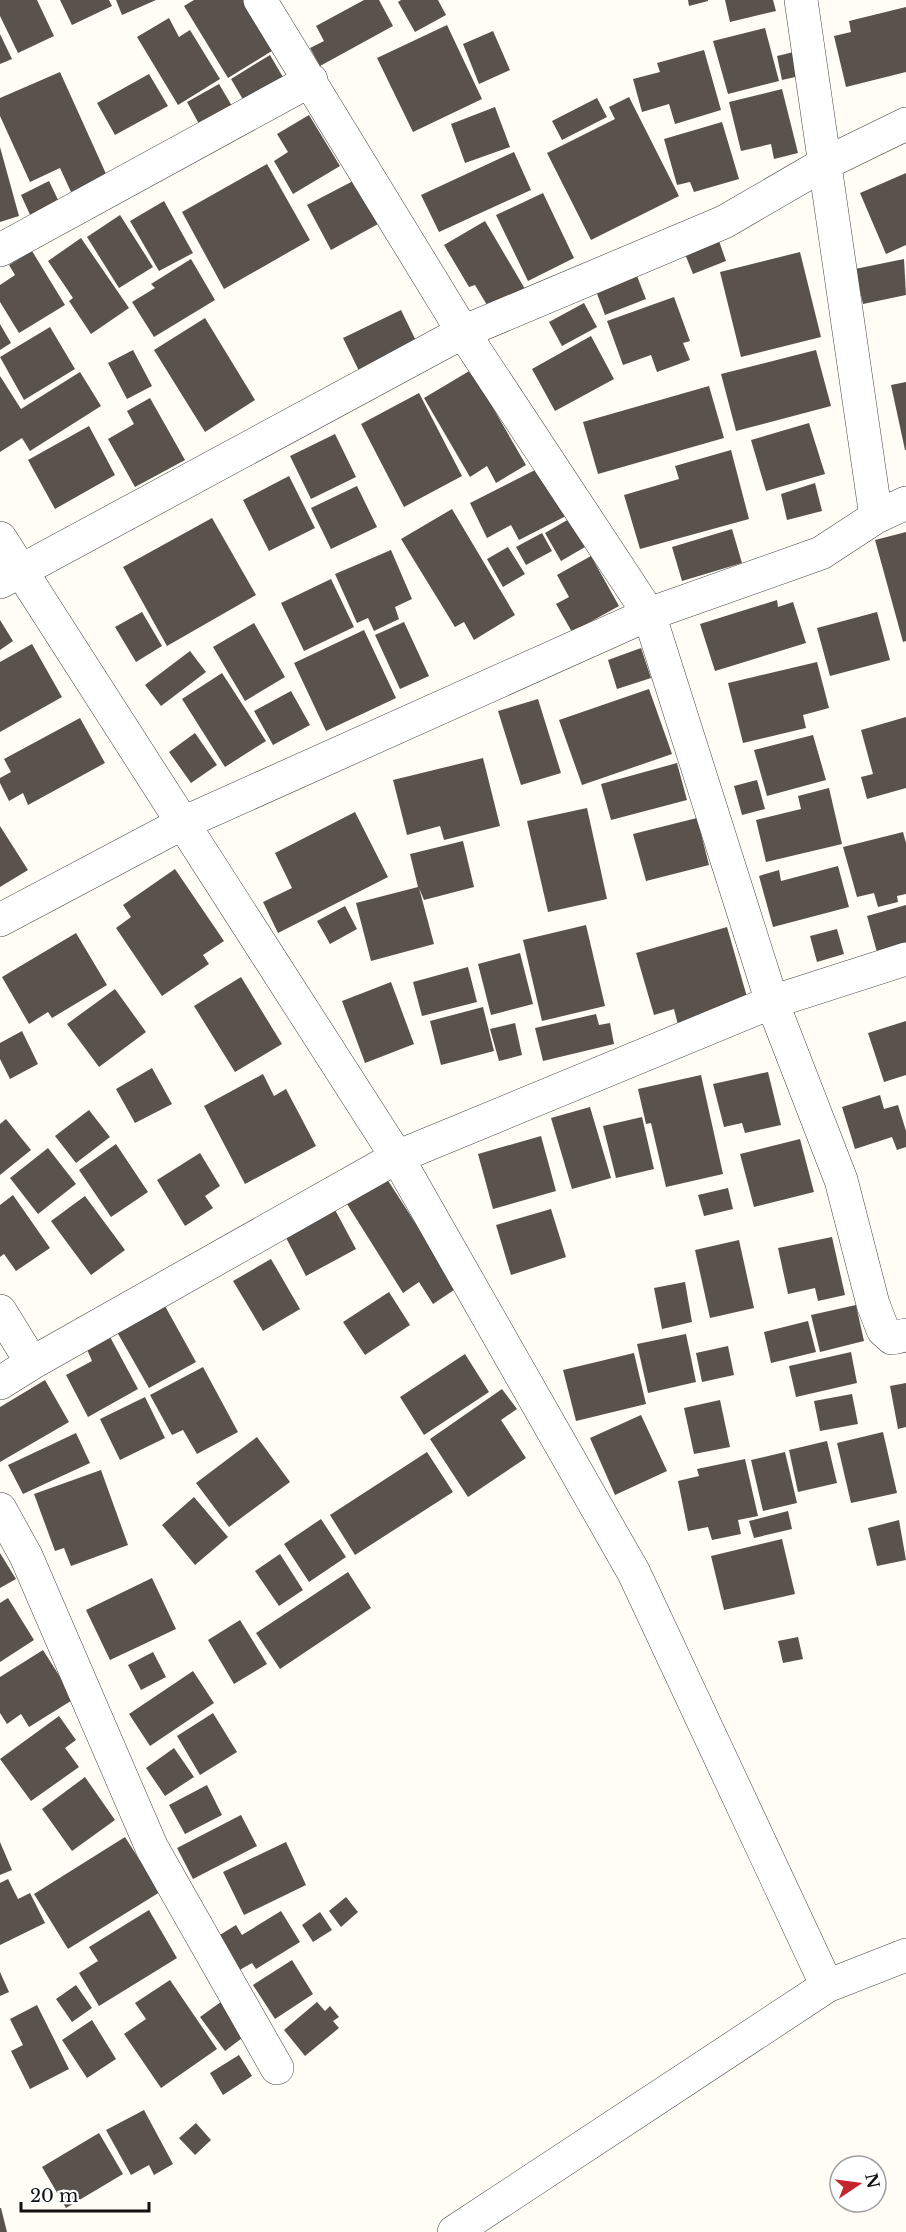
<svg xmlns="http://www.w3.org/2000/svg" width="906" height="2232" font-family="'Libre Baskerville',serif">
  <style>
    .building { fill: #5a524d }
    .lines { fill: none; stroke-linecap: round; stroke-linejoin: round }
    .minor-casing { stroke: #444; stroke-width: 34 }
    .minor { stroke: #fff; stroke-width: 33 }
  </style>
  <rect width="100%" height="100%" fill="#fffdf5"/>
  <!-- building -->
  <path class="building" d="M0,0H37L54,36L18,53L0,16Z
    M60,0H109L112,6L72,25Z
    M116,0H156L122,15Z
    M194,0H245L275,49L228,78L184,6Z
    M364,0H379L393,26L320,66L310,48L324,41L316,26Z
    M401,0H438L446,15L415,32L398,2Z
    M688,0H708V1L689,6Z
    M725,0H773L776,11L730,22Z
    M906,7V72L846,87L834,36L851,32L849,21Z
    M169,18L179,37L190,30L220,79L178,105L137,37Z
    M447,25L482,99L413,132L377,58Z
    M765,28L779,81L728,94L713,41Z
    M493,31L510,70L479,84L463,44Z
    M0,34L12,59L0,64Z
    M704,50L721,110L675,124L669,104L642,112L633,79L660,72L657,63Z
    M798,51L804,75L782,80L777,56Z
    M270,55L287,84L248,108L231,79Z
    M60,72L107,176L71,192L60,168L30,182L0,116V98Z
    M149,74L168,106L115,135L97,103Z
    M219,84L232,106L199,124L187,102Z
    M782,89L798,153L774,159L771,144L741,151L729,102Z
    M629,97L679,196L591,240L547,153L615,119L609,107Z
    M597,98L607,117L562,140L552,121Z
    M495,107L510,147L465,163L451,124Z
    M309,115L340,166L293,194L274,161L288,152L277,134Z
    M722,122L739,179L694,192L690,182L677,185L664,139Z
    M0,147L19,216L0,222Z
    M514,152L531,190L439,232L421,195Z
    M267,164L310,240L224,289L182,212Z
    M906,173V245L886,254L860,193Z
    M355,180L378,224L331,250L307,205Z
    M49,181L60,204L31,217L21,195Z
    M543,193L574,258L528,281L496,215Z
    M164,201L193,253L159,271L130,221Z
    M120,215L153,267L119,288L87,237Z
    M485,221L525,289L490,310L475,285L469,287L444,245Z
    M81,238L129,308L91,334L69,301L73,298L48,261Z
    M719,241L726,261L693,274L685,254Z
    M32,251L65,305L19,333L0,302V285L15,275L9,265Z
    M800,252L821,337L741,357L720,272Z
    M191,259L215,300L154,337L132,302L155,288L151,284Z
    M904,259L906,295L863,304L855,269Z
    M637,276L646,299L605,315L596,291Z
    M674,297L690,341L683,343L690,360L657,372L651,355L623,365L607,321Z
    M584,303L597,327L562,346L549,322Z
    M401,310L419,347L361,375L343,338Z
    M205,318L255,400L205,432L154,350Z
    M0,324L11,343L0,350Z
    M50,327L75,369L24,400L0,357Z
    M591,336L614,379L555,411L532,369Z
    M133,350L152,386L127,399L108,363Z
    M816,350L831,406L736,431L721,374Z
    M471,370L526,465L496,483L487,466L470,477L424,398Z
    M80,372L101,406L30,451L22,438L0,452V376L21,409Z
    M906,382V450H905L891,385Z
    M709,386L724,438L598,474L583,422Z
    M419,393L462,476L404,507L361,424Z
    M150,398L185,460L135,487L108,439L134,424L127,411Z
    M809,423L825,474L766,491L751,440Z
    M89,426L115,475L55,509L28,460Z
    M335,434L356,477L311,499L290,456Z
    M731,450L749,519L640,549L624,495L679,479L675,466Z
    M541,467L566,516L519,540L511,525L487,538L470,503Z
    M289,476L315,528L269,551L243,500Z
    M815,483L822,511L787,520L781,494Z
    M357,486L377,527L331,549L311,508Z
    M452,509L515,615L474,640L464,622L455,627L401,539Z
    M212,518L256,595L167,646L123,567Z
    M569,519L585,547L561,561L545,533Z
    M732,529L742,563L682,581L672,547Z
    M906,532V641L903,642L875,540Z
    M542,533L552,551L526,565L516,547Z
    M508,547L525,574L503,587L487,559Z
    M391,550L412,599L395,607L399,619L374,631L368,618L357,623L335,574Z
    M591,556L619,606L572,632L556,604L569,597L557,575Z
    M331,579L354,627L304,651L281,603Z
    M777,600L778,607L793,602L806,643L715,671L700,624Z
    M142,612L162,646L136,662L115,627Z
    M877,612L890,660L830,676L817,628Z
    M0,620L13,641L0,650Z
    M404,622L429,676L400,689L375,635Z
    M254,623L285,677L245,701L213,647Z
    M364,630L396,698L326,731L294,663Z
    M32,644L62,697L0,732V662Z
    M641,648L651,678L617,689L608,660Z
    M190,651L206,672L161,706L145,685Z
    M817,662L829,708L803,715L806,728L743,743L728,683Z
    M222,673L266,741L225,767L182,699Z
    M649,689L672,754L582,785L559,720Z
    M291,691L310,725L273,745L254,711Z
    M538,699L561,773L521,785L498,711Z
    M906,717V788L867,799L861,777L873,774L861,730Z
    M80,718L105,763L28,805L23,793L9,801L0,783V778L11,772L4,759Z
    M195,733L217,765L191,783L169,752Z
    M813,735L826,780L767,796L754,750Z
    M483,758L500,826L444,840L440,826L407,835L393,780Z
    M677,763L687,800L611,820L601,784Z
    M757,780L765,809L742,815L734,786Z
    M829,788L842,844L766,862L756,820L801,809L798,796Z
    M587,808L607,899L548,912L527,821Z
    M355,812L388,877L278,933L263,902L292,888L275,853Z
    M697,818L709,865L646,881L633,834Z
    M0,826L28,870L0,887Z
    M903,832L906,843V894L897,896L898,902L878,907L874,893L857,897L843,847Z
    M463,841L474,887L424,900L419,888L434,944L371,961L356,903L418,887L410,854Z
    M838,866L849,907L773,927L759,876L779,870L781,881Z
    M175,869L224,941L203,955L209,964L162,996L116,928L131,917L123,905Z
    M906,905V948L878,956L867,916Z
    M345,906L357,929L330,944L317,921Z
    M586,925L605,1006L542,1021L523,940Z
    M727,927L749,1004L678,1025L674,1009L654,1015L636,953Z
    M837,929L844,954L817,962L810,936Z
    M76,933L107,985L52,1018L48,1012L29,1024L2,977Z
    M520,953L533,1004L491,1015L478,964Z
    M468,967L477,1002L422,1016L413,982Z
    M241,977L282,1044L235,1072L194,1006Z
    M391,982L414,1044L365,1063L342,1001Z
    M115,989L146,1032L99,1067L67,1024Z
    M483,1007L494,1051L441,1065L430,1021Z
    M596,1014L599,1025L610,1023L614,1044L543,1061L535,1028Z
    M906,1021V1075L884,1082L868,1033Z
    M515,1023L522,1055L499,1061L490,1029Z
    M22,1031L38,1064L10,1079L0,1059V1043Z
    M152,1068L172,1104L135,1123L116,1089Z
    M768,1072L781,1125L745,1133L742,1123L724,1127L713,1084Z
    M263,1074L274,1096L286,1089L316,1146L245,1184L204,1106Z
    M701,1075L723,1174L666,1187L651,1123L646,1124L638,1089Z
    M880,1095L884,1109L898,1105L906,1131V1147L897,1150L892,1137L855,1149L842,1107Z
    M590,1107L611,1178L572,1189L551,1118Z
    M89,1110L110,1137L76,1163L55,1136Z
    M642,1117L654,1169L616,1178L603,1126Z
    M6,1119L31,1150L0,1175V1124Z
    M541,1136L556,1191L493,1209L478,1154Z
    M800,1139L814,1192L754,1207L740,1154Z
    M116,1144L148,1192L111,1217L79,1170Z
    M48,1148L76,1184L38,1214L10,1178Z
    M200,1153L220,1186L205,1196L213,1208L185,1226L157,1180Z
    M387,1179L457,1288L433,1304L419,1282L403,1293L347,1204Z
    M728,1188L733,1209L704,1216L698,1195Z
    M13,1195L50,1248L16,1271L4,1254L0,1257V1205Z
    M85,1196L125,1250L91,1275L51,1221Z
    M333,1206L356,1249L306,1276L283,1232Z
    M551,1209L566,1257L511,1275L496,1225Z
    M832,1237L845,1295L818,1301L815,1288L788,1294L778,1248Z
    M739,1240L754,1308L710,1318L695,1250Z
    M271,1259L300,1309L263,1331L233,1281Z
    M685,1282L692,1322L662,1329L654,1288Z
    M389,1292L410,1325L365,1355L343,1322Z
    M160,1297L196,1362L149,1388L113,1325Z
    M856,1305L864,1341L820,1352L811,1315Z
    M808,1321L816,1352L771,1363L764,1332Z
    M686,1334L696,1382L648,1393L637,1344Z
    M109,1335L138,1389L88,1417L66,1375L92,1361L86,1347Z
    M728,1346L734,1375L702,1382L696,1353Z
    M851,1352L857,1383L796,1397L789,1366Z
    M634,1353L646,1404L576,1421L563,1370Z
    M465,1354L489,1392L424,1435L400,1397Z
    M203,1367L238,1432L197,1454L183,1430L172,1435L150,1395Z
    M45,1380L69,1422L0,1462V1407Z
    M906,1383V1427L898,1429L890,1386Z
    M502,1389L517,1409L501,1420L526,1458L468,1497L430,1439Z
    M852,1394L858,1424L820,1431L814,1401Z
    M145,1397L165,1438L120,1460L100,1419Z
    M720,1400L730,1447L694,1454L684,1408Z
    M641,1415L667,1471L615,1495L590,1438Z
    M883,1432L897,1493L851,1503L837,1443Z
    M76,1433L90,1463L23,1494L8,1465Z
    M257,1437L290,1482L229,1527L196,1483Z
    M827,1441L837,1483L798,1492L789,1450Z
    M427,1452L453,1492L355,1555L330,1515Z
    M785,1452L797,1503L763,1511L751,1460Z
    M745,1459L758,1516L738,1520L741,1534L712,1540L708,1527L688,1531L678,1481L699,1476L697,1469Z
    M101,1470L128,1545L71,1566L64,1548L55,1551L34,1494Z
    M194,1497L228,1537L195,1565L162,1525Z
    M788,1511L792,1529L754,1538L749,1521Z
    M321,1519L346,1557L309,1582L284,1544Z
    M899,1520L906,1560L877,1566L868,1528Z
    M782,1539L795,1594L724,1610L711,1556Z
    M0,1553L16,1579L0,1588Z
    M280,1554L303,1590L279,1606L255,1571Z
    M348,1572L371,1608L280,1669L256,1633Z
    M152,1578L176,1629L110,1660L86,1610Z
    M8,1598L34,1640L0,1662V1603Z
    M240,1620L267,1664L234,1684L208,1640Z
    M798,1637L803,1659L783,1663L778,1641Z
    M43,1650L74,1699L29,1727L21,1714L7,1724L0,1713V1677Z
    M153,1652L166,1677L141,1690L128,1665Z
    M193,1671L214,1703L150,1746L129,1714Z
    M213,1713L237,1752L200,1775L177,1736Z
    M59,1716L76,1740L65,1748L79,1767L31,1801L0,1759Z
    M174,1748L194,1777L165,1796L146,1768Z
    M85,1777L115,1820L72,1851L42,1809Z
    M207,1785L222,1815L185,1834L169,1805Z
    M241,1815L257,1846L193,1879L177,1848Z
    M125,1837L160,1892L68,1949L34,1894Z
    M0,1842L12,1870L0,1875Z
    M286,1842L306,1885L244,1915L223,1872Z
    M8,1879L18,1899L30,1893L45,1923L0,1945V1883Z
    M346,1897L358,1912L341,1927L329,1911Z
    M149,1910L177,1958L99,2006L79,1973L98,1961L89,1947Z
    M281,1911L300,1942L256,1969L252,1963L236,1972L215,1938L236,1925L242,1935Z
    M320,1912L332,1930L313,1942L302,1925Z
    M292,1960L313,1994L275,2019L253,1985Z
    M0,1972L9,1992L0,1996Z
    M170,1980L217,2049L161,2088L124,2034L146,2019L135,2003Z
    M76,1985L92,2008L72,2022L56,1999Z
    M225,1999L250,2032L225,2051L200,2017Z
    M317,2002L325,2011L330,2006L339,2017L333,2021L339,2028L305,2056L284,2030Z
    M37,2005L69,2069L30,2089L11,2051L23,2045L10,2019Z
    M92,2020L116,2059L87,2078L62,2040Z
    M239,2055L252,2076L223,2095L210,2073Z
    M144,2110L173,2164L154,2175L149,2165L131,2175L106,2130Z
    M196,2123L211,2140L195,2155L179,2138Z
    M99,2133L123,2174L66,2208L42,2167Z
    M0,2208H1L7,2232H0Z"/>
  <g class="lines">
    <!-- minor casing -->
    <g class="minor-casing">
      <path id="minor" d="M260,0L463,332L649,614L772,1002L841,1180L873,1304L883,1330L892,1338L906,1335
        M801,0L876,517
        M0,250L311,80
        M0,538L397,1157L634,1573L827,1986
        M0,582L463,332L724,222L824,164L906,124
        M0,920L181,824L649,614L821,553L876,517L906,503
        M0,1311L32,1363
        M0,1383L32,1363L397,1157L772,1002L906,959
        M0,1509L26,1556L152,1848L277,2068
        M454,2232L827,1986L906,1955"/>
    </g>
    <!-- minor -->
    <use href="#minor" class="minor"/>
  </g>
  <!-- north arrow -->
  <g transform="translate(858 2184) rotate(77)"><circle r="28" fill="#ffffff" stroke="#a0a0a0" stroke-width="1.5"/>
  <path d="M0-4.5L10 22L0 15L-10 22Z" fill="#c4262e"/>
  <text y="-9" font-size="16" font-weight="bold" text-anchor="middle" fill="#111111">N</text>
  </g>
  <!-- scale -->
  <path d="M21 2202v9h128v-9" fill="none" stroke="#111111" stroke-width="3"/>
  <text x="30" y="2202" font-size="18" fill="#111111" stroke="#ffffff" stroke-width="4.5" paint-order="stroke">20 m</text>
</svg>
